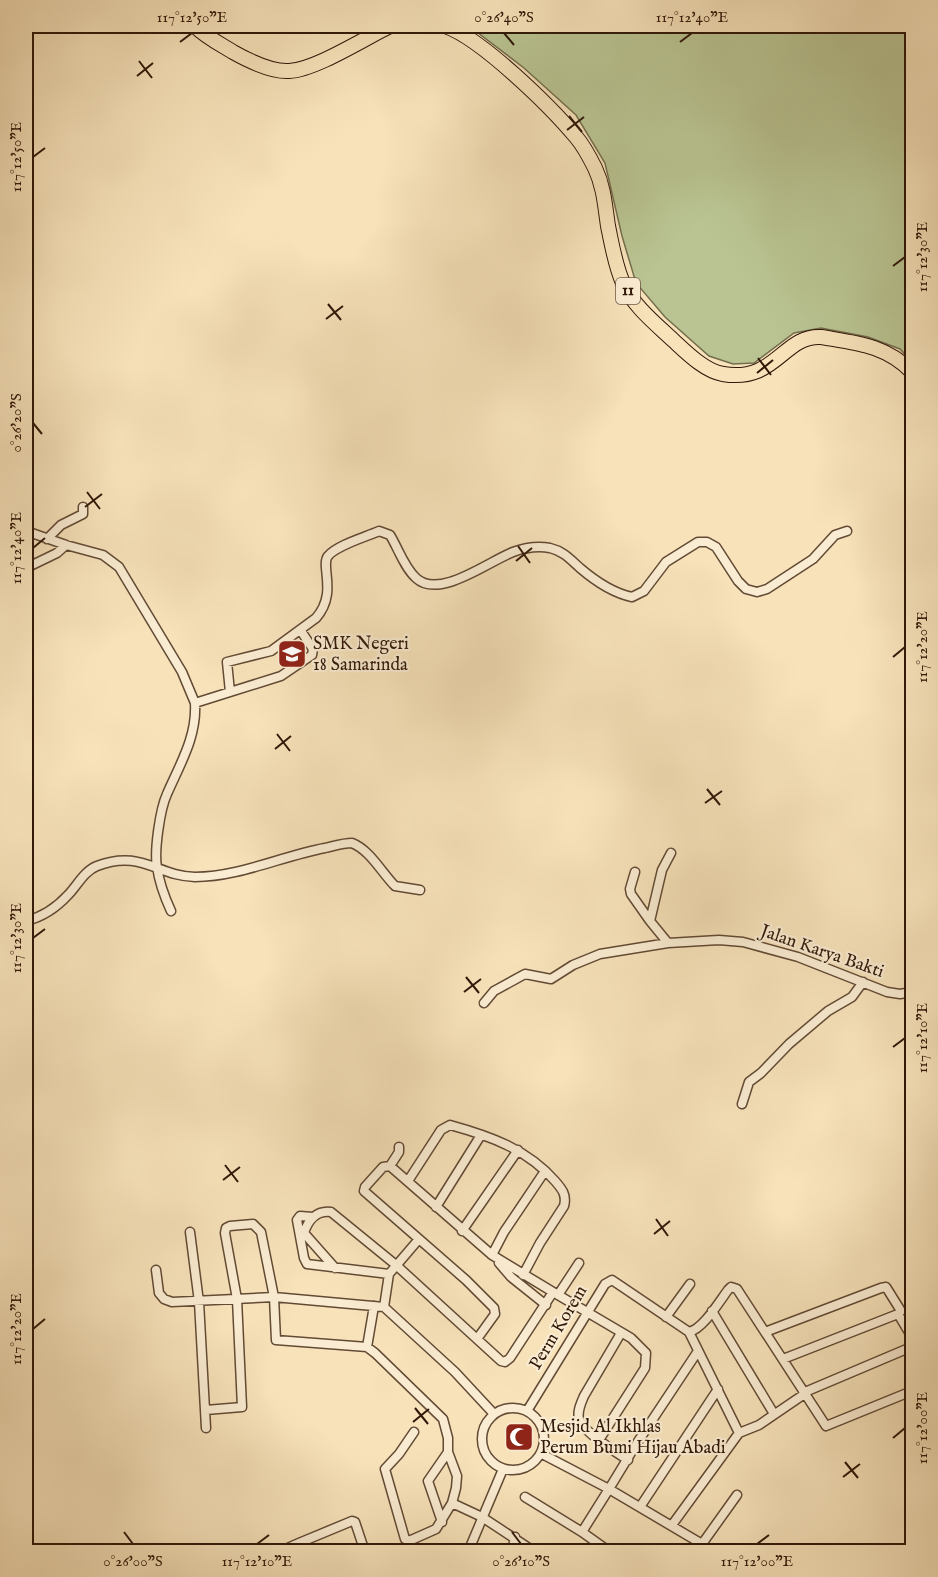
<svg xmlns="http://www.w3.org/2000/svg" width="938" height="1577" font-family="'IM FELL English',serif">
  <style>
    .green { fill: #b9c492; stroke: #746e4d; stroke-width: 1.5 }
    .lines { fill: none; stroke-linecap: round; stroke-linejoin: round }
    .minor-casing { stroke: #624a34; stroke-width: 11 }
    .trunk-casing { stroke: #301708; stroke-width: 16 }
    .minor { stroke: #faecd2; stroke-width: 8 }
    .trunk { stroke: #f7e2ba; stroke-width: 14 }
    .ticks { fill: none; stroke: #301708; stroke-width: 2 }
    .labels { text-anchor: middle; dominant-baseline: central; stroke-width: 4.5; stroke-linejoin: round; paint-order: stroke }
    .shield { fill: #faecd2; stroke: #6d5745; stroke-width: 1.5 }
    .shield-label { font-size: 16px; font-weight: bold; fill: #301708 }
    .poi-label { font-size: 18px; fill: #301708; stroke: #faecd2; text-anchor: start }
    .street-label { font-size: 18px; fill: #301708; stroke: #faecd2 }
    .neatline { fill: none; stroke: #301708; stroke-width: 2 }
    .ticks-label { font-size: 15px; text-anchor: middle; fill: #301708 }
  </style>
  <rect width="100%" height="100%" fill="#f7e2ba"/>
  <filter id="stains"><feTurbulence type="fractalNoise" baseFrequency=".00333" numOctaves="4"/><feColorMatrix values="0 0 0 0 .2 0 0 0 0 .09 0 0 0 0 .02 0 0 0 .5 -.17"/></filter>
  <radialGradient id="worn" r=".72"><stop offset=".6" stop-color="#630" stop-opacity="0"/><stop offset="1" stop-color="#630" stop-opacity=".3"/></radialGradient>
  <!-- green -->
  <path class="green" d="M469,26H912V362L900,349L868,337L821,328L794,333L754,363L733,364L709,356L665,317L636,283L622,236L605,163L576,115L524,68Z"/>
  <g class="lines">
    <!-- minor casing -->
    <g class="minor-casing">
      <path id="minor" d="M26,531L66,545L103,555L119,567L182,672L195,703L230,692L227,662L271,651L316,618C338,593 320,566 328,556C337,545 366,537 379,531L390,535C398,548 404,567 416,578C439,600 489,561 513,552C524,548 538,546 550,548C563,551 570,559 580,568C594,580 613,593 632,597L644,591L666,562L698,542H707L716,547L738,581L746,589L757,592L767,589L813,559L835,535L847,531
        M47,539L61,525L83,514V507
        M26,568L57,553L66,545
        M230,692L281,676L312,655L313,649L301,631
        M635,872L630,889L631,894L650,921
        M171,911C165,898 159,881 157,867C154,851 160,809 167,794C180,764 197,737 195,703
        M26,921C42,917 56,908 68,895C77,886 84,871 97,866C141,849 157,876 195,877C239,877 282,856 325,848C334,846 343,843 352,843C370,850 382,873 395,886L420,890
        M668,943L650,921L662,870L671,853
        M484,1003L494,991L525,974L551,979L573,965L600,954L668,943L719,940L743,942L798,957L887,992L900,994L912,992
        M742,1104L749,1082L761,1073L789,1044L828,1011L852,997L863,982
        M390,1166L399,1152V1147
        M408,1181L441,1130L450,1125C490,1136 527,1149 555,1181C562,1189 567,1195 564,1206L540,1243L523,1275
        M436,1207L481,1135
        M313,1217L300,1216L297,1220L304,1258L307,1264L389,1274
        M462,1231L518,1150
        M190,1232L199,1302L206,1428
        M304,1233C308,1220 317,1210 331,1212L396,1265L501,1361L505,1362L510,1358L553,1292L631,1338L646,1353L645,1368L599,1440
        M304,1233L335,1268
        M419,1239L364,1191L365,1187L383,1167L390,1166L492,1255L553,1292
        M492,1255L504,1232L545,1171
        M499,1263L511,1277L546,1305
        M156,1270L159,1293L164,1299L172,1302L274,1297L384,1307L455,1372L494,1414
        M558,1295L579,1263
        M384,1307L389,1274L419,1239L466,1280L494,1308L495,1314L477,1339
        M712,1311L774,1414
        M666,1317L690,1284
        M689,1332L739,1433
        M765,1332L881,1288L886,1287L901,1311L898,1314L783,1359
        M621,1333L584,1396C581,1403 577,1411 579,1419C583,1432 616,1452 628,1460
        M367,1347L374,1306
        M698,1351L637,1443L609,1489L702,1544L737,1495
        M482 1439a31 31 0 1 1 62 0a31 31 0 1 1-62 0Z
        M206,1410L242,1407L237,1299L225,1233L226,1228L230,1226L253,1224L261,1232L274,1297L276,1340L367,1347L375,1353L443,1419L448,1438V1452L457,1476L456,1488L452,1503L482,1517L535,1552
        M527,1411L605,1284L612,1280L689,1332C703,1329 719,1302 728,1290L731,1287L737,1289L826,1426L912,1391
        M414,1432L399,1454L385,1469L405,1539L409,1541L436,1529L452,1503
        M525,1497L582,1532L609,1489L542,1454
        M640,1507L718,1389
        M442,1522L428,1481L448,1452
        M672,1525L739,1433L759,1425L803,1395L805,1392L909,1348L912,1345L910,1334L898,1314
        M582,1532L610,1552
        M279,1552L299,1543
        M303,1552L299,1543L352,1521L355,1522L365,1552
        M468,1552L503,1469
        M512,1552L515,1537"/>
    </g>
    <!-- trunk casing -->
    <g class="trunk-casing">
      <path id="trunk" d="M195,26C206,37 220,44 233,52C249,61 271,72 289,71C315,70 365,38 390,26
        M445,26C481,38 551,107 576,137C584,146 590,158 595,168C604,187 605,206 608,226C612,245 615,265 623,283C633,306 656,324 674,341C687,353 705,371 723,374C776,383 783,335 821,337C856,343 886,345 912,372"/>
    </g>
    <!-- minor -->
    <use href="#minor" class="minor"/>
    <!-- trunk -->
    <use href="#trunk" class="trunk"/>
  </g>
  <!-- ticks -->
  <path class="ticks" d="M504,33L514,45M180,42L192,33M680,42L692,33M139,61L152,78M137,76L153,63M569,116L582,132M567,130L584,117M33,157L45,148M893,266L905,257M328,304L341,320M326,319L343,306M758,358L771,375M757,373L773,360M33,423L42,434M87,492L100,509M85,507L102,494M518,546L530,563M33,548L45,538M516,561L532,548M893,657L905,647M277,734L290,751M275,749L291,736M707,789L720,805M705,803L722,791M33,938L45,929M466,977L479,993M464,992L481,979M893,1047L905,1038M225,1165L238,1182M223,1180L240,1167M656,1219L668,1236M654,1234L670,1221M33,1329L45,1319M415,1408L428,1424M413,1422L429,1409M893,1438L905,1428M845,1462L858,1478M843,1477L860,1464M124,1532L133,1544M512,1532L521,1544M257,1544L269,1535M757,1544L769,1535"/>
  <!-- icons -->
  <defs>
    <g id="school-square" transform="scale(1.5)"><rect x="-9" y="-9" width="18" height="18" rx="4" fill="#8f2418" stroke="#faecd2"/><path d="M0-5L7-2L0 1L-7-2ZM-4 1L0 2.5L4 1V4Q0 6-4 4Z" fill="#fff"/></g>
    <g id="mosque-square" transform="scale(1.5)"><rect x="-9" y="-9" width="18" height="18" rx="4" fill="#8f2418" stroke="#faecd2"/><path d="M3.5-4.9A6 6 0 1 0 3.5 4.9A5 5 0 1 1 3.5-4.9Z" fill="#fff"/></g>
  </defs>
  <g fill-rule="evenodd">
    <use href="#school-square" x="292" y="654"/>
    <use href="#mosque-square" x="519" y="1437"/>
  </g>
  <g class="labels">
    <!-- shield labels -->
    <rect class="shield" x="616" y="278" width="24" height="26" rx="4.5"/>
    <g class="shield-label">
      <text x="628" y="291">11</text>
    </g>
    <!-- poi labels -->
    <g class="poi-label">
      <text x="313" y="644">SMK Negeri<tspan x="313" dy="21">18 Samarinda</tspan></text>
      <text x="540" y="1427">Mesjid Al Ikhlas<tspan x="540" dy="21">Perum Bumi Hijau Abadi</tspan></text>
    </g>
    <!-- street labels -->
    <g class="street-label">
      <text transform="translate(822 952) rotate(19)">Jalan Karya Bakti</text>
      <text transform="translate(559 1328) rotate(-59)">Perm Korem</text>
    </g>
  </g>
  <!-- margin -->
  <rect width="938" height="1577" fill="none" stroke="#f7e2ba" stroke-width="66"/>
  <rect x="33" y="33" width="872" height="1511" class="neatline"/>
  <g class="ticks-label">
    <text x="192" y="22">117°12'50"E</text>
    <text x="504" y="22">0°26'40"S</text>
    <text x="692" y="22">117°12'40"E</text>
    <text transform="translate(16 157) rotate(-90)" y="5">117°12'50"E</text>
    <text transform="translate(922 257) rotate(-90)" y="5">117°12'30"E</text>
    <text transform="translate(16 423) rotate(-90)" y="5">0°26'20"S</text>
    <text transform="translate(16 548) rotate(-90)" y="5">117°12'40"E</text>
    <text transform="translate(922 647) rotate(-90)" y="5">117°12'20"E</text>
    <text transform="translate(16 938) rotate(-90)" y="5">117°12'30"E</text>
    <text transform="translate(922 1038) rotate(-90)" y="5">117°12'10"E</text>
    <text transform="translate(16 1329) rotate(-90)" y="5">117°12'20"E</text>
    <text transform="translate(922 1428) rotate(-90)" y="5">117°12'00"E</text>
    <text x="133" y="1566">0°26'00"S</text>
    <text x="257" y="1566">117°12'10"E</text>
    <text x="521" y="1566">0°26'10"S</text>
    <text x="757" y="1566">117°12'00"E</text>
  </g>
  <rect width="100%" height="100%" filter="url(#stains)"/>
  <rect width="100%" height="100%" fill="url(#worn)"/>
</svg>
